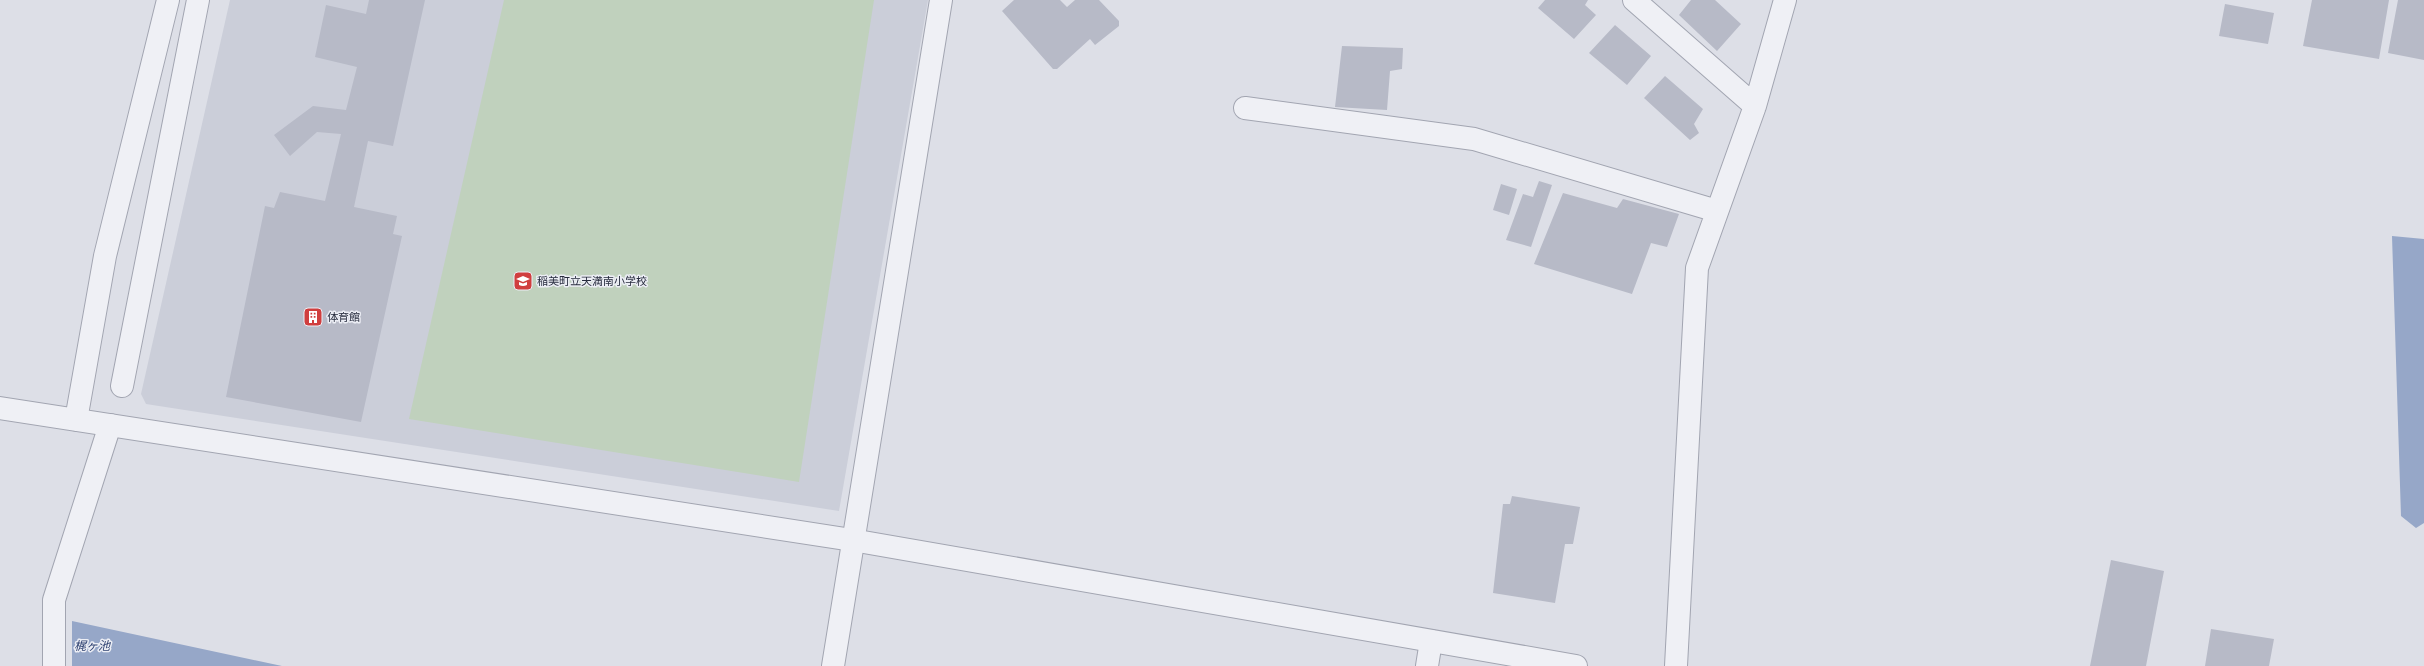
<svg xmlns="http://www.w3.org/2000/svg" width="2424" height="666" font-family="'Public Sans','Noto Sans JP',sans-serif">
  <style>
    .built { fill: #cbced9 }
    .green { fill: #c0d1bd }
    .water { fill: #96a7c8 }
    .building { fill: #b7bac7 }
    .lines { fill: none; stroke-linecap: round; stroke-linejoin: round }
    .pedestrian-casing { stroke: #a2a5b1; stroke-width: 24 }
    .minor-casing { stroke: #a2a5b1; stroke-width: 24 }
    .tertiary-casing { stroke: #a2a5b1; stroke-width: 24 }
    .pedestrian { stroke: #eff0f5; stroke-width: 22 }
    .minor { stroke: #eff0f5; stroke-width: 22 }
    .tertiary { stroke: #eff0f5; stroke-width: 22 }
    .labels { text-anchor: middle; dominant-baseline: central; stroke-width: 3; stroke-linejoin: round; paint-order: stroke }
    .poi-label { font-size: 11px; fill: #262b3d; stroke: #eceef5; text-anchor: start }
    .water-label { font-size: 12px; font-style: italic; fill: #304372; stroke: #eceef5 }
  </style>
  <rect width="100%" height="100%" fill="#dddfe7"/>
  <!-- built -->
  <path class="built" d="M230,0H928L839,511L146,404L141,394Z"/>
  <!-- green -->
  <path class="green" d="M504,0H874L799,482L409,419Z"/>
  <!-- water -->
  <path class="water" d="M2392,236L2424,239V523L2416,528L2401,516Z
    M72,621L282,666H72Z"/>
  <!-- building -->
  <path class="building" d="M369,0H425L393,146L368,141L354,207L335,203L397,216L393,234L402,236L361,422L226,397L265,206L274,208L280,192L325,201L341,134L317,132L290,156L274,135L313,106L346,110L357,67L315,57L326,5L366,14Z
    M1014,0H1060L1067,7L1075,0H1099L1119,21V26L1095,45L1090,39L1057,69H1053L1002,11Z
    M1545,0H1588L1585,5L1596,15L1574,39L1538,8Z
    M1691,0H1715L1741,24L1717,51L1679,15Z
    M2312,0H2389L2379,59L2303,46Z
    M2398,0H2424V60L2388,53Z
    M2225,4L2274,13L2268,44L2219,36Z
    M1615,25L1651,56L1627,85L1589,53Z
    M1342,46L1403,48L1402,69L1390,71L1387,110L1335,107Z
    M1665,76L1703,109L1694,124L1699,133L1690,140L1644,98Z
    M1539,181L1552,185L1531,247L1506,240L1523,194L1533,197Z
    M1501,184L1517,189L1509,215L1493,210Z
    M1563,193L1617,208L1623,199L1679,214L1667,247L1651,243L1632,294L1534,264Z
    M1512,496L1580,507L1573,544H1565L1555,603L1493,593L1503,504H1510Z
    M2111,560L2164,571L2146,666H2090Z
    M2211,629L2274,639L2269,666H2205Z"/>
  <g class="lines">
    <!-- pedestrian casing -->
    <g class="pedestrian-casing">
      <path id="pedestrian" d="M122,386L198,0"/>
    </g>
    <!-- minor casing -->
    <g class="minor-casing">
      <path id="minor" d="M1634,0L1755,106
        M1245,108L1474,139L1717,211
        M54,666V600L110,425
        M833,666L941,0
        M1427,666L1431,641
        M1676,666L1697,268L1755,106L1785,0"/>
    </g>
    <!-- tertiary casing -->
    <g class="tertiary-casing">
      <path id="tertiary" d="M0,408L852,540L1576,666
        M76,420L105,256L168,0"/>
    </g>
    <!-- pedestrian -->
    <use href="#pedestrian" class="pedestrian"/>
    <!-- minor -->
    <use href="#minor" class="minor"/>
    <!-- tertiary -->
    <use href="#tertiary" class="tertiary"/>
  </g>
  <!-- icons -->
  <defs>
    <g id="school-square" transform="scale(1)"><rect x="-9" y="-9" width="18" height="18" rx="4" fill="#d03e3e" stroke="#eceef5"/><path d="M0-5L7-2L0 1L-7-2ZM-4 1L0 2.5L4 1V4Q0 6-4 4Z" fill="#fff"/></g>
    <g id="building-square" transform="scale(1)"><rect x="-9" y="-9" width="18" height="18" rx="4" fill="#d03e3e" stroke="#eceef5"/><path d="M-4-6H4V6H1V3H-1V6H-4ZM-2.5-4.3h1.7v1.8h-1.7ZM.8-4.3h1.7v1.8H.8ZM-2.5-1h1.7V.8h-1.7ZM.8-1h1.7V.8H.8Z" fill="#fff"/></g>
  </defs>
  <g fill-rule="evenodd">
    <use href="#school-square" x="523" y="281"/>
    <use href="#building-square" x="313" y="317"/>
  </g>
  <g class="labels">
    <!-- poi labels -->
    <g class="poi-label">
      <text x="537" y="281">稲美町立天満南小学校</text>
      <text x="327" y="317">体育館</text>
    </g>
    <!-- water labels -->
    <g class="water-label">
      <text x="92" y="646">梶ヶ池</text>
    </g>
  </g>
</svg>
